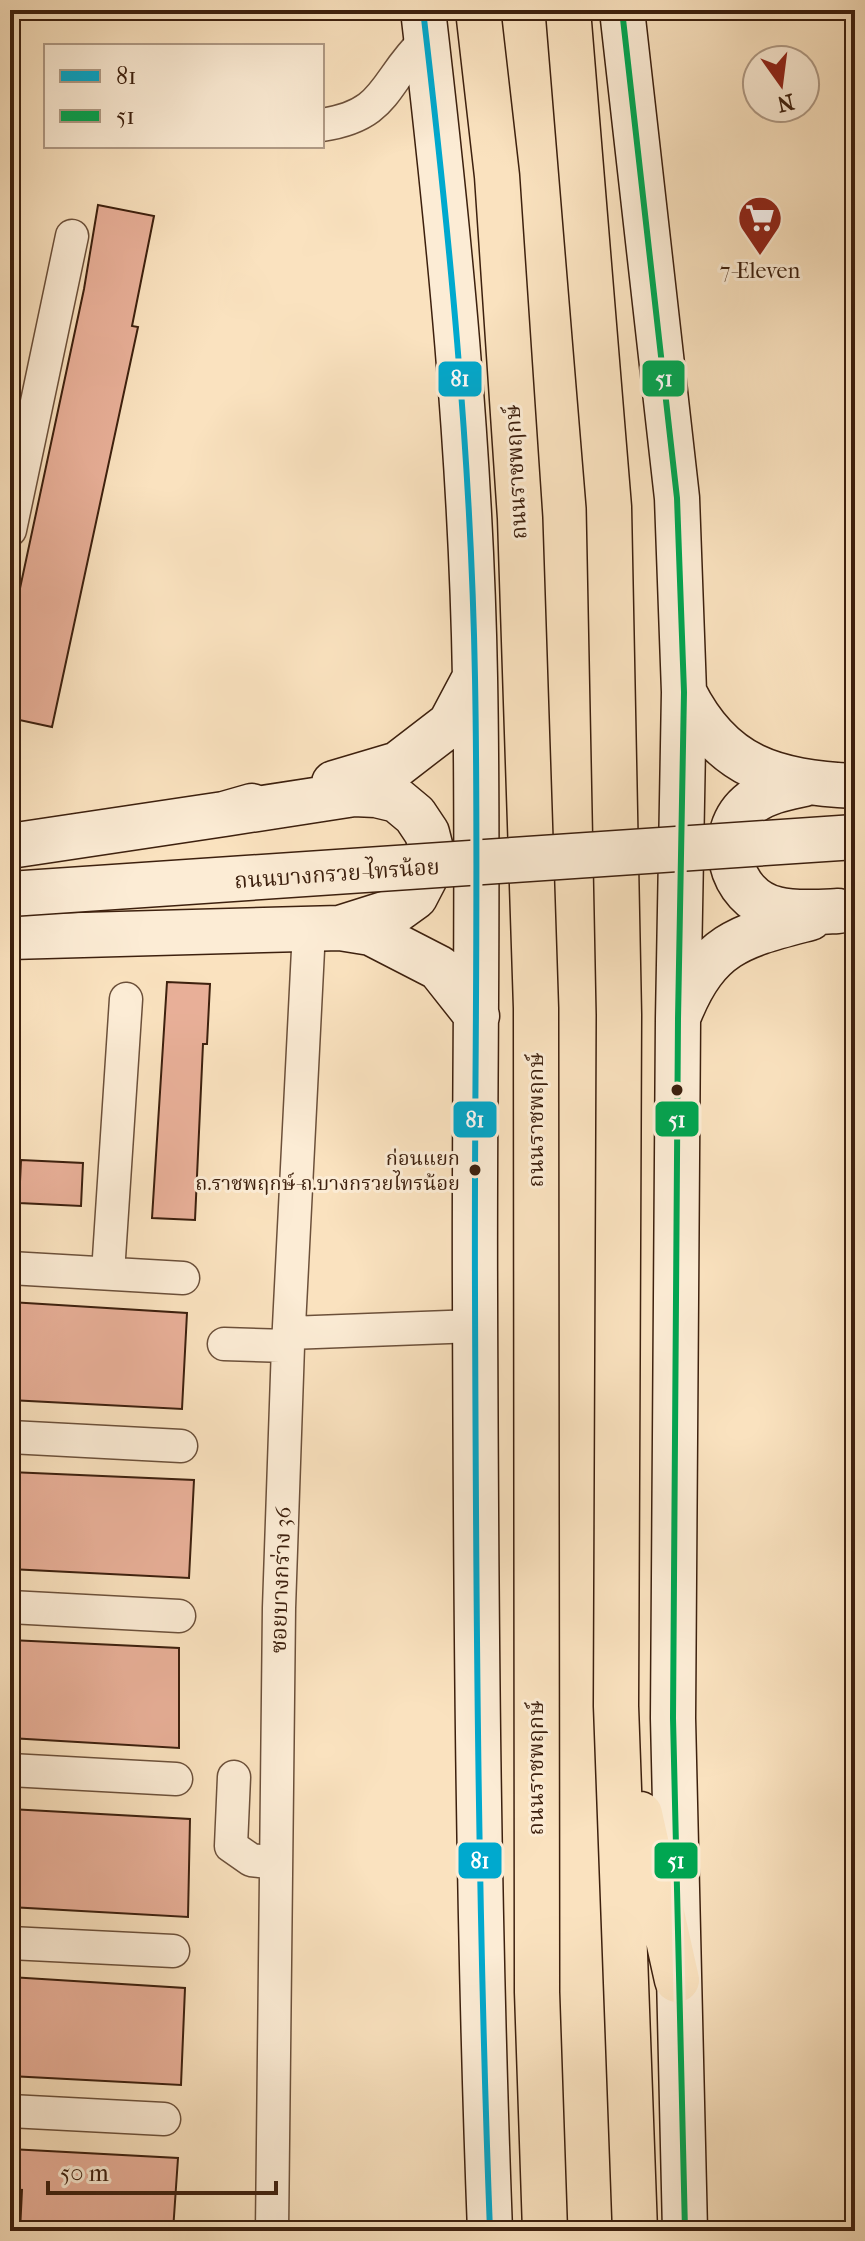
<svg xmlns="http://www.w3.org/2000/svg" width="865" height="2241" font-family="'IM FELL French Canon','Noto Serif Thai',serif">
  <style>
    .building { fill: #e9b099; stroke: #3d200e; stroke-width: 2 }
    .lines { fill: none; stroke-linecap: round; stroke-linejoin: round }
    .street-casing { stroke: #6c503a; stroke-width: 35 }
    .secondary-casing { stroke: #3d200e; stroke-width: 47 }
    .primary-casing { stroke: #3d200e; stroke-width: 47 }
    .street { stroke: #fcecd5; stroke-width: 32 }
    .secondary { stroke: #fcecd5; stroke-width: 44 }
    .primary { stroke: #fae2bf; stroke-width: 44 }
    .secondary-bridge-casing { stroke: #3d200e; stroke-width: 47; stroke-linecap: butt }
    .secondary-bridge { stroke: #fcecd5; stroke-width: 44 }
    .bus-1-casing { stroke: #fcecd5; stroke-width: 12 }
    .bus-2-casing { stroke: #fcecd5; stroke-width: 12 }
    .bus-1 { stroke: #00a9ce; stroke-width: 6 }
    .bus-2 { stroke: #00a651; stroke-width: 6 }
    .bus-dot { fill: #3d200e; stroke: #fcecd5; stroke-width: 3 }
    .labels { text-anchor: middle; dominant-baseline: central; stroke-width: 6; stroke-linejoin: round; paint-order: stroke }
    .bus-label { font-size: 20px; fill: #3d200e; stroke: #fcecd5; text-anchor: end }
    .poi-label { font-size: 22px; fill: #3d200e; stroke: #fcecd5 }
    .street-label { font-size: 22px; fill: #3d200e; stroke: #fcecd5 }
    .line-badge { stroke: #fcecd5; stroke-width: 3 }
    .badge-label { font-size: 22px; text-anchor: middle; font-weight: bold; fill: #fff }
  </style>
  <rect width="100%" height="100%" fill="#fae2bf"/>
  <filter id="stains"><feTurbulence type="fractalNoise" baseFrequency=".0025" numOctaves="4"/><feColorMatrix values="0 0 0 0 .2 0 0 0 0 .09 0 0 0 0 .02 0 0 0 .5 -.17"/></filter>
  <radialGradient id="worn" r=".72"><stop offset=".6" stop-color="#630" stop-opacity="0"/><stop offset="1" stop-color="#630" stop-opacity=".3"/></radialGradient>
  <!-- building -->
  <path class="building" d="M98,205L154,216L132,326L138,327L52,727L10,718V635L84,289Z
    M167,982L210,984L207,1044H203L195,1220L152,1218Z
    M21,1160L83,1163L81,1206L19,1203Z
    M10,1302L187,1313L182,1409L10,1400Z
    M10,1472L194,1480L189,1578L10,1569Z
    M10,1640L179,1648V1748L10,1738Z
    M10,1809L190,1819L188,1917L10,1907Z
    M10,1977L185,1988L181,2085L10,2076Z
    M10,2149L178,2158L173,2231H20L22,2190L10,2189Z"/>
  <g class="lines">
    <!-- street casing -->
    <g class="street-casing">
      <path id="street" d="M322,125C389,115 382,82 426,40
        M10,530L72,236
        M10,1268L183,1278
        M108,1273L126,999
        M289,1333L475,1326
        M224,1344L288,1346
        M10,1437L181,1446
        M10,1607L179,1616
        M10,1770L176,1779
        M234,1777L231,1846L251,1860L276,1863
        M10,1943L173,1951
        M10,2111L164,2119
        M272,2231L279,1608L288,1346L309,930"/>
    </g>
    <!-- secondary casing -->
    <g class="secondary-casing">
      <path id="secondary" d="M423,10C449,232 471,455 475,678C479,883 474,1088 475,1293C476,1605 478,1918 490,2231
        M622,10L677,498L684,692L678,1019L673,1718L685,2231
        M684,692C722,768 775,782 855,786
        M334,783L398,764L450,724L475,677
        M804,784C786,788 768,791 752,802C713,832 729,898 776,909C795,914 818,912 838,911
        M10,846L224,814L252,806
        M340,928L371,933L439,968L477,1016
        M10,937L340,928L397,910L415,897L429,870L431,849L427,833L415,815L397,800L376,795L354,794L224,814
        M680,1013C709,942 742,936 810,918"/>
    </g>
    <!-- primary casing -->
    <g class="primary-casing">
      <path id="primary" d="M478,10L497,176L520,518L536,1008L537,1992L545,2231
        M568,10L609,507L619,1015L616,1706L635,2231
        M640,1814L677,1980"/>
    </g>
    <!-- street -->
    <use href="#street" class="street"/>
    <!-- secondary -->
    <use href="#secondary" class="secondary"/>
    <!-- primary -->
    <use href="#primary" class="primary"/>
    <!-- secondary-bridge casing -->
    <g class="secondary-bridge-casing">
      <path id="secondary-bridge" d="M10,894L855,837"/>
    </g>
    <!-- secondary-bridge -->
    <use href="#secondary-bridge" class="secondary-bridge"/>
    <!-- bus-1 casing -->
    <g class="bus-1-casing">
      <path id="bus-1" d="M423,10C449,232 471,455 475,678C479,883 474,1088 475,1293C476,1605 478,1918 490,2231"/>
    </g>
    <!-- bus-2 casing -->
    <g class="bus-2-casing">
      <path id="bus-2" d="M622,10L677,498L684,692L678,1019L673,1718L685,2231"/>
    </g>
    <!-- bus-1 -->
    <use href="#bus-1" class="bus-1"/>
    <!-- bus-2 -->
    <use href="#bus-2" class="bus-2"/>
  </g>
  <!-- icons -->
  <defs>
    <g id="supermarket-pin" transform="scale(2.3)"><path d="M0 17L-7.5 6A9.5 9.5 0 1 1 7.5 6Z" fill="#8f2418" stroke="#fcecd5"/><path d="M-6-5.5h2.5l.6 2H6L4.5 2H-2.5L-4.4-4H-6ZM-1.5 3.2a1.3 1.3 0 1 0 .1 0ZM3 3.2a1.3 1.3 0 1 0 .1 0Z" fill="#fff"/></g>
  </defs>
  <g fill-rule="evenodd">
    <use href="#supermarket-pin" x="760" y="218"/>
  </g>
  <!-- markers -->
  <g class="bus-dot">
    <circle cx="677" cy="1090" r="7"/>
    <circle cx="475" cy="1170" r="7"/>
  </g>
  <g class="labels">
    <!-- bus labels -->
    <g class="bus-label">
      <text x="460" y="1158">ก่อนแยก<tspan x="460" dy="25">ถ.ราชพฤกษ์-ถ.บางกรวยไทรน้อย</tspan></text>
    </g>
    <!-- poi labels -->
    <g class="poi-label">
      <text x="760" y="271">7-Eleven</text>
    </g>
    <!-- street labels -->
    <g class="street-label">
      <text transform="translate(516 472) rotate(-93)">ถนนราชพฤกษ์</text>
      <text transform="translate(337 874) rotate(-4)">ถนนบางกรวย-ไทรน้อย</text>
      <text transform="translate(536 1120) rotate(-90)">ถนนราชพฤกษ์</text>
      <text transform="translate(281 1580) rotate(-88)">ซอยบางกร่าง 36</text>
      <text transform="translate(536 1768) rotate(-90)">ถนนราชพฤกษ์</text>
    </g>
  </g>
  <g class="line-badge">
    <rect x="641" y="359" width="45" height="39" rx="8" fill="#00a651"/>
    <rect x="437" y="360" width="46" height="38" rx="8" fill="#00a9ce"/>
    <rect x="654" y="1100" width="46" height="38" rx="8" fill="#00a651"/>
    <rect x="452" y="1100" width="46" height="39" rx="8" fill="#00a9ce"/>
    <rect x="653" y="1841" width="46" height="39" rx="8" fill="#00a651"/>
    <rect x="457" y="1841" width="46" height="39" rx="8" fill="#00a9ce"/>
  </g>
  <g class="badge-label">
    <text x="664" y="386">51</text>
    <text x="460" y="386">81</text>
    <text x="677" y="1127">51</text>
    <text x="475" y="1127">81</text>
    <text x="676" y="1868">51</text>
    <text x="480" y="1868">81</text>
  </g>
  <!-- margin -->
  <rect width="865" height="2241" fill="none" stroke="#fae2bf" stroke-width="40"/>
  <rect x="12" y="12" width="841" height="2217" fill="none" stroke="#3d200e" stroke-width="4"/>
  <rect x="20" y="20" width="825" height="2201" fill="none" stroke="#3d200e" stroke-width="2"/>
  <!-- legend -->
  <rect x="44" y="44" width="280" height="104" fill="#fcecd5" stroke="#b09a85" stroke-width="2"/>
  <rect x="60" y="70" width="40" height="12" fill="#00a9ce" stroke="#b09a85" stroke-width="2"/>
  <text x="116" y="84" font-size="24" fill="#3d200e">81</text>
  <rect x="60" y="110" width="40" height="12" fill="#00a651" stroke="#b09a85" stroke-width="2"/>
  <text x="116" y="124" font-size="24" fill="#3d200e">51</text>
  <!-- north arrow -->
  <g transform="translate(781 84) rotate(166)"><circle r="38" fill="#fcecd5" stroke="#b09a85" stroke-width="2"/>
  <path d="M0-6L14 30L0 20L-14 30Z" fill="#8f2418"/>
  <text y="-12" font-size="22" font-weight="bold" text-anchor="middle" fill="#3d200e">N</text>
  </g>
  <!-- scale -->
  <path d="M48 2181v12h228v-12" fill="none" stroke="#3d200e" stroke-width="4"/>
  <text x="60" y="2181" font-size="24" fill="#3d200e" stroke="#fcecd5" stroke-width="6" paint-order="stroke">50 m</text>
  <rect width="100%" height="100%" filter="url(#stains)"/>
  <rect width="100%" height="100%" fill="url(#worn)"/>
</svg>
